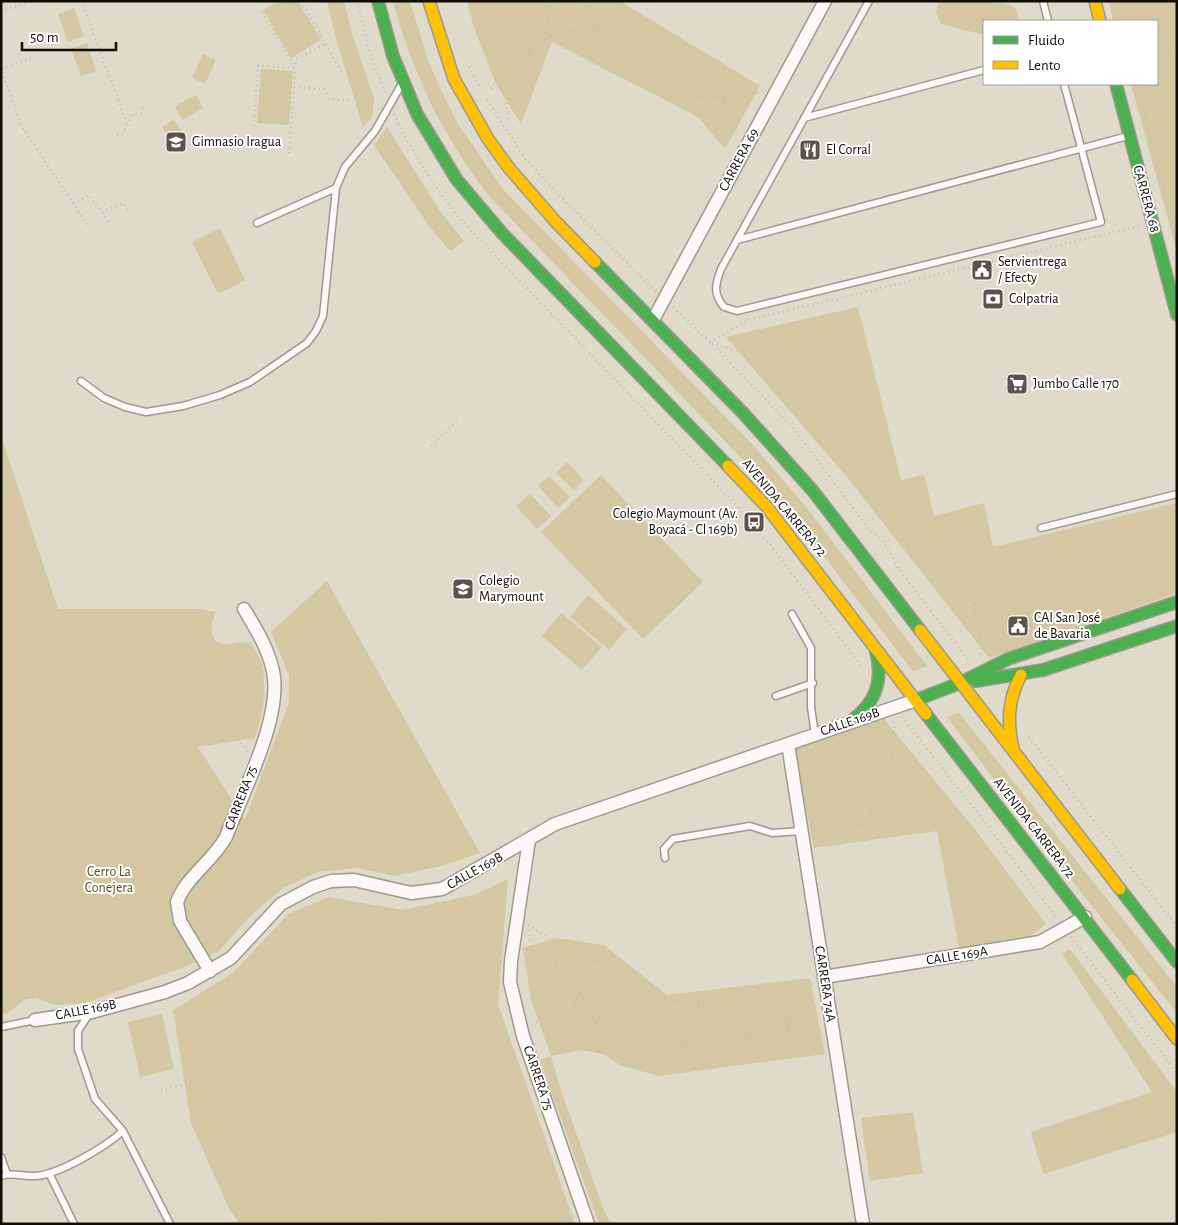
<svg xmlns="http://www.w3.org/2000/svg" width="1178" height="1225" font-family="'Alegreya Sans',sans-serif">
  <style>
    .green { fill: #d4c7a1 }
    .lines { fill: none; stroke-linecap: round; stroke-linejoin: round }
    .lane-casing { stroke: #9d998d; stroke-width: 9 }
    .street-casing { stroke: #9d998d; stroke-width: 15 }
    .fast-casing { stroke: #9d998d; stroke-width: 14 }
    .slow-casing { stroke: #9d998d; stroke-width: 14 }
    .path { stroke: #bfbdb7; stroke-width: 2.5; stroke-dasharray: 1 4; stroke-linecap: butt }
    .lane { stroke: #faf9f7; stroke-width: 6 }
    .street { stroke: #faf9f7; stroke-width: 12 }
    .fast { stroke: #4caf50; stroke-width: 11 }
    .slow { stroke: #ffc107; stroke-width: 11 }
    .labels { text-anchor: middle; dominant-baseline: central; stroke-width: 4; stroke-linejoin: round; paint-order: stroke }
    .poi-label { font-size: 14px; fill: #0f0c04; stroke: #fff; text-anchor: start }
    .street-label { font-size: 14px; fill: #0f0c04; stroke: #fff }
    .park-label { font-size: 14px; fill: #5a4d24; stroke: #fff }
  </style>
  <rect width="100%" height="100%" fill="#e0daca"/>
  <!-- green -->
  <path class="green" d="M278,1H298L321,40L291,58L263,10Z
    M327,1H344L352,34L374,98L372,117L363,127L337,42Z
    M393,1H410L428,60L440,88L458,124L502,188L752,444L807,508L927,666L913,671L773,491L490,197C444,138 412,73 393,1Z
    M467,1H620L760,86L725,149L698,117L552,42L521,124L496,84L474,28Z
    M939,1C956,1 1000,0 1013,6C1018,10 1018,16 1018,21H984V35L941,24L936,12Z
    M1109,1H1177V252L1131,84H1157V21H1113Z
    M74,8L84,36L68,42L58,14Z
    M87,43L96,71L81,76L71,49Z
    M203,54L216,60L205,84L192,78Z
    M261,69L293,71L289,125L257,123Z
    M196,95L203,108L182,120L175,106Z
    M174,119L185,137L172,144L162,127Z
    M387,127L440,211L464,241L450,251L429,226L374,145Z
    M220,228L245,280L218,294L192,242Z
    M858,307L901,480L924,475L934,516L984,503L993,547L1177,503V593L989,658L847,477L726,337Z
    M1,436L58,609H200L216,612C210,623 208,644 226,644C236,644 238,641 251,643C254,650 260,657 262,664C267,688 263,715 255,738L198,747L245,820L289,702V675L271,632L327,581L480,853L441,866L395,876L357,868L318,872L283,888L248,918L219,951L187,966L85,1003L54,1005L36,998L24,1000L8,1013L1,1014Z
    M567,462L584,480L574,490L556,473Z
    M601,475L703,582L643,639L541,532Z
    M549,476L570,497L558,508L538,486Z
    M530,494L551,516L537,529L516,506Z
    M588,595L627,629L609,650L570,617Z
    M561,613L602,647L582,670L542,636Z
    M959,713L1177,987V1013L1050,853L947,717Z
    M884,719L973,827L1046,924L1032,935L959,948L937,831L814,848L794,748Z
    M508,879L498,1004L575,1224H240L229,1209L191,1123L173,1010L233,973L288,914L329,897L402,910L474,895Z
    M556,938L604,945L667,995L810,978L825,1054L659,1076L622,1066L603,1054L582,1050L551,1056L559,1085L604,1211L611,1224H599L540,1060L551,1056L531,1000L523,948Z
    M1070,949L1177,1092V1132L1043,1174L1031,1132L1152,1092L1062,954Z
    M162,1014L174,1069L140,1077L128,1022Z
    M913,1112L923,1173L870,1181L861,1118Z"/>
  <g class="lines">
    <!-- lane casing -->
    <g class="lane-casing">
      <path id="lane" d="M869,1L721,269C715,285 713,294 724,307L737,311L1101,222L1064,84
        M1043,1L1048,21
        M804,118L984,70
        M257,223L336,188
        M737,240L1128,136
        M81,381L104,398L125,407L146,412L183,406L220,395L250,382L307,343L316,331L323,316L336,188L345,167L375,131L400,87
        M1041,528L1177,494
        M792,614L811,648V707L815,735
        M776,696L813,683
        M665,858L664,849L673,839L750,826L772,833L801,831
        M89,1014L78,1031V1049L95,1099L123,1131L170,1224
        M1,1027L35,1020
        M1,1157L7,1174
        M49,1173L74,1224
        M1,1176C12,1172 24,1177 36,1176C60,1174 105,1147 123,1131"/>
    </g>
    <!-- street casing -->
    <g class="street-casing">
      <path id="street" d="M653,320L825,1
        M788,744L863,1224
        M529,840L511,961L510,982L523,1036L588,1224
        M210,971L180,921L177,902C186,877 213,861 226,837C242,793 283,717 273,671C268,648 256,629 244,609
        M824,977L1040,942L1085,917
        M35,1020L92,1012L165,992L188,983L231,958L281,904L313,887L331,881L354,880L411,893L442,889L555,824L916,700"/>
    </g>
    <!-- fast casing -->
    <g class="fast-casing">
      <path id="fast" d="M378,1L393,56L417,114L457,180L502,233L728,466
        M1116,84L1177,315
        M595,262L744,414L813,491L920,630
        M976,681L1043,670L1177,626
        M916,700L960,683L1008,659L1177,602
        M926,714L1132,980
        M850,722C875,704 884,682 876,652
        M1120,889L1177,962"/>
    </g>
    <!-- slow casing -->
    <g class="slow-casing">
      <path id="slow" d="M429,1L454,79L488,139L509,168L556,222L595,262
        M1095,1L1100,21
        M728,466L766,506L926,714
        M920,630L1120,889
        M1013,748C1007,722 1008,699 1021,675
        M1132,980L1177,1039"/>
    </g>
    <!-- path -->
    <path class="path" d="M81,1L127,123
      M301,1L342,73
      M357,1L370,54L386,93
      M544,1L551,37
      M587,1C589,13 596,22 601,33C633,89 702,110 763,91
      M1,12L30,1
      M262,12L295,67
      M31,58L1,69L22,127L88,225
      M1157,62L1177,52
      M469,67L479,86
      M1137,84L1177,242
      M294,87L324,89L329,99L352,101
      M491,89C514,46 569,23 617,27C646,29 674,43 696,61C718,81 730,109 737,137
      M487,100L524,157L556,192L656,292
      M394,114C411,151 433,183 457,216L739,508L752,530L767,541L861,666
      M508,119C505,91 515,68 533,48
      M254,126L258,66L295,68
      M117,135L123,133L132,115L141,113L144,106
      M289,153L296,59L325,44
      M73,203L89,195L109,222
      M102,212L123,203L129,212
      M673,307L710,342L794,429L868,528L884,542L898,568L970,662
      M710,342L748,320L1140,226
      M712,343L743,353L821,423L849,457L914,556L951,570L974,603C1007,604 1018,593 1047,582C1056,578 1067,576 1077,573L1094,581L1122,582L1177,564
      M431,446L458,420
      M974,604L981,642V657
      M101,633L122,651L124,656C144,666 141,692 158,705C170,715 182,704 195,708C215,714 235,736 248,751
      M902,717L988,826L1057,919
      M1029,737L1177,927
      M813,830L873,824L864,788L892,763L894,720
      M528,925L548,937L558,949C574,943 580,951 592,959C600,965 612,965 620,971C632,979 641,991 654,996C668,1003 684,1001 699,1005L706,1002L714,1003L724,1015L727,1024
      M529,930L534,961L556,973L578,1000
      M1071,937L1177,1073
      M556,973L558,950
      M578,1000C598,990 611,1008 595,1023L581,1024L574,1013V1006L593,960
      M595,1023C606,1042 622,1073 649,1064C660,1061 671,1050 681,1043C708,1060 713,1047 727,1024L751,1036L761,1045L776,1044L788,1027L801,1029L822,1047
      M533,1026L569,989
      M788,1027L804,989L815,983
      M750,1035L732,1006L762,988L788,1027
      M681,1043L699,1005
      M161,1090C172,1088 185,1083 196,1083C220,1082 242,1097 265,1100L273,1093L292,1055L305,1039L320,1046L344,1080L364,1093L379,1100L385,1114L381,1126L371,1131L370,1137L384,1158L398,1174V1195L378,1210L377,1224"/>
    <!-- lane -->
    <use href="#lane" class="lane"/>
    <!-- street -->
    <use href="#street" class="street"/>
    <!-- fast -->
    <use href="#fast" class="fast"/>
    <!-- slow -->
    <use href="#slow" class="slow"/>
  </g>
  <!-- icons -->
  <defs>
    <g id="school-square" transform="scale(1.125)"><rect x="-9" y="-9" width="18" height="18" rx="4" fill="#585449" stroke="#fff"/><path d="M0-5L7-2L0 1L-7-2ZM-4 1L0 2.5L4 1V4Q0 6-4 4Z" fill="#fff"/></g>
    <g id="restaurant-square" transform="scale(1.125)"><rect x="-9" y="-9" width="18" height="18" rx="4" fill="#585449" stroke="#fff"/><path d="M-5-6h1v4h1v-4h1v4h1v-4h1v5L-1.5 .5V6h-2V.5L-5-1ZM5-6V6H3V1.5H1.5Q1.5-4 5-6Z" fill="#fff"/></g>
    <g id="civic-square" transform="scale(1.125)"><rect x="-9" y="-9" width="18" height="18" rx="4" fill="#585449" stroke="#fff"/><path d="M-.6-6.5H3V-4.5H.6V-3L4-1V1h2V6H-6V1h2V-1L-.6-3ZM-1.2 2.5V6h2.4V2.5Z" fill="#fff"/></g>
    <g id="bank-square" transform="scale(1.125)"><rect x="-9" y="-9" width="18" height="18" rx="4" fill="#585449" stroke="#fff"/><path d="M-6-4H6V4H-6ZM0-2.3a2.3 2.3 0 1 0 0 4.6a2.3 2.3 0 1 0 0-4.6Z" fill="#fff"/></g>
    <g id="supermarket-square" transform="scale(1.125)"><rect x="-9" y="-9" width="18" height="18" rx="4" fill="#585449" stroke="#fff"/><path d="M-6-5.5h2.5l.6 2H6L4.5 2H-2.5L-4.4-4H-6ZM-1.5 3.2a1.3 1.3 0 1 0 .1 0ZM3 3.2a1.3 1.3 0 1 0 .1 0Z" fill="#fff"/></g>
    <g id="bus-square" transform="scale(1.125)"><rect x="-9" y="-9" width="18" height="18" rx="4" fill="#585449" stroke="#fff"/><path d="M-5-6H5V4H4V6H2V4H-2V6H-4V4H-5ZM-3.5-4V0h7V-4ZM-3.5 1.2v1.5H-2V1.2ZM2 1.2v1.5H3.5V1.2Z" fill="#fff"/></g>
  </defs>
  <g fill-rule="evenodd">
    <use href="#school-square" x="176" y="142"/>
    <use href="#restaurant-square" x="810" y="150"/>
    <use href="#civic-square" x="982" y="270"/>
    <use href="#bank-square" x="993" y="299"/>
    <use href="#supermarket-square" x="1017" y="384"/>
    <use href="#bus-square" x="754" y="522"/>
    <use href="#school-square" x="463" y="589"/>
    <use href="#civic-square" x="1018" y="626"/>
  </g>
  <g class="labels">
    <!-- poi labels -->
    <g class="poi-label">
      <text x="192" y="142">Gimnasio Iragua</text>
      <text x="826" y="150">El Corral</text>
      <text x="998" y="262">Servientrega<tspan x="998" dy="16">/ Efecty</tspan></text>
      <text x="1009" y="299">Colpatria</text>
      <text x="1033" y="384">Jumbo Calle 170</text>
      <text x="738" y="514" text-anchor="end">Colegio Maymount (Av.<tspan x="738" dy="16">Boyacá - Cl 169b)</tspan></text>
      <text x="479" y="581">Colegio<tspan x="479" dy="16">Marymount</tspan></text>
      <text x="1034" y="618">CAI San José<tspan x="1034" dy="16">de Bavaria</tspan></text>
    </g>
    <!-- street labels -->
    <g class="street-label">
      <text transform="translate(739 160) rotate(-62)">CARRERA 69</text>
      <text transform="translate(1146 199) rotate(75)">CARRERA 68</text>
      <text transform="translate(784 508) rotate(50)">AVENIDA CARRERA 72</text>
      <text transform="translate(850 722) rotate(-19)">CALLE 169B</text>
      <text transform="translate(241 798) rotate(-69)">CARRERA 75</text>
      <text transform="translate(1034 828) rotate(52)">AVENIDA CARRERA 72</text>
      <text transform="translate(475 871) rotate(-29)">CALLE 169B</text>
      <text transform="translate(957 956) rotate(-9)">CALLE 169A</text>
      <text transform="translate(825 984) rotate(81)">CARRERA 74A</text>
      <text transform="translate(86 1010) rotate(-11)">CALLE 169B</text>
      <text transform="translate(538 1078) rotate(71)">CARRERA 75</text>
    </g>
    <!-- park labels -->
    <g class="park-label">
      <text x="109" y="872">Cerro La<tspan x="109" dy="16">Conejera</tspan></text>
    </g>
  </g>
  <!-- border -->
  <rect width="1178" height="1225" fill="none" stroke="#0f0c04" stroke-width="5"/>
  <!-- legend -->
  <rect x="983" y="20" width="175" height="65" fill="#ffffff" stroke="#9f9e9b"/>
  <rect x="993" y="36" width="25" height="8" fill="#4caf50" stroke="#9f9e9b"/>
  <text x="1028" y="45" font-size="15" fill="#0f0c04">Fluido</text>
  <rect x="993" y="61" width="25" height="8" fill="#ffc107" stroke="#9f9e9b"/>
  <text x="1028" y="70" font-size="15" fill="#0f0c04">Lento</text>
  <!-- scale -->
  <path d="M22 42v8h94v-8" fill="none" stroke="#0f0c04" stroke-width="2.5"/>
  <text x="30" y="42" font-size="15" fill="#0f0c04" stroke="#ffffff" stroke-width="4" paint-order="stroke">50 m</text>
</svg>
